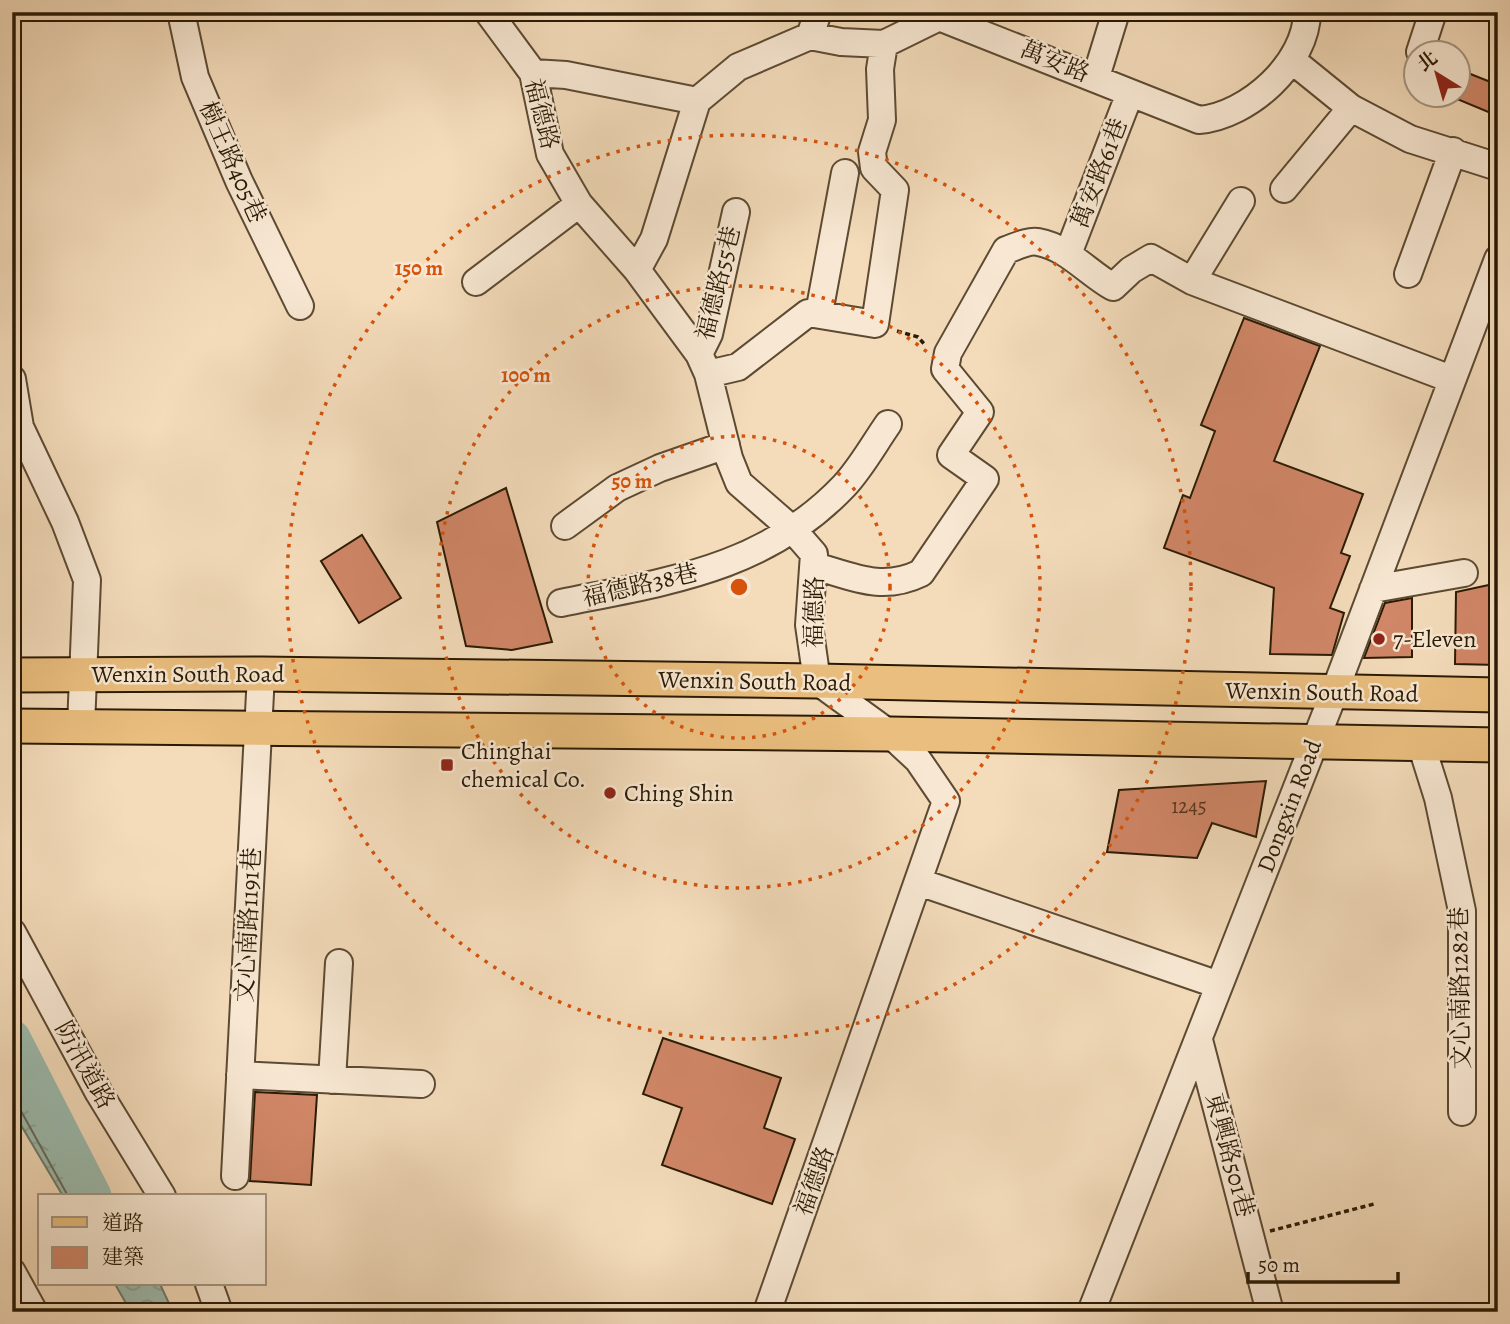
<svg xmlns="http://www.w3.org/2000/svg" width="1510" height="1324" font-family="Alegreya,'Noto Serif TC',serif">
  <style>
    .water { fill: url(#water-waves); stroke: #6e7b6b; stroke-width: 2 }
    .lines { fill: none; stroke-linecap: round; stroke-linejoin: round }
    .shore { stroke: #636b5a; stroke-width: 2 }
    .river { stroke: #9cbcaf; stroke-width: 37 }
    .building { fill: #d18768; stroke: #2a1a04; stroke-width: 2 }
    .minor-casing { stroke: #5c4a32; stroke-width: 30 }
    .major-casing { stroke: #2a1a04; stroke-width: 37 }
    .path { stroke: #2a1a04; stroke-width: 3.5; stroke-dasharray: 5 3.5; stroke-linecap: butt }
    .minor { stroke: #f8e8d3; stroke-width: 26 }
    .major { stroke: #eabe7e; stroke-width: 33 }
    .ring { fill: none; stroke: #d5530b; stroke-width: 3.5; stroke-dasharray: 3.5 7 }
    .poi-dot { fill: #8f2418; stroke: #f8e8d3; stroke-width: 2.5 }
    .labels { text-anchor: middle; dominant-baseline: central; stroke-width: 5; stroke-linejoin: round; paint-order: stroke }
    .number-label { font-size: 21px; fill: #54351d }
    .street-label { font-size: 24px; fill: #2a1a04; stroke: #f8e8d3 }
    .poi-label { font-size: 24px; fill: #2a1a04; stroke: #f8e8d3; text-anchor: start }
    .centre { fill: #d5530b; stroke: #f8e8d3; stroke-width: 3.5 }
    .ring-label { font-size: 21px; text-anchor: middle; font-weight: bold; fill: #d5530b; stroke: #f8e8d3; stroke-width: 5; stroke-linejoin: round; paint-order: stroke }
  </style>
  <defs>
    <pattern id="water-waves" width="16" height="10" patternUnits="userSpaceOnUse" patternTransform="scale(1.75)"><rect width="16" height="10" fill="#9cbcaf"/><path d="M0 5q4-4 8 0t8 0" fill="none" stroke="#87a195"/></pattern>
  </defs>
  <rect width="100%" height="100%" fill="#f4dcbb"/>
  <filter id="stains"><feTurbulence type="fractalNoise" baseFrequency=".00286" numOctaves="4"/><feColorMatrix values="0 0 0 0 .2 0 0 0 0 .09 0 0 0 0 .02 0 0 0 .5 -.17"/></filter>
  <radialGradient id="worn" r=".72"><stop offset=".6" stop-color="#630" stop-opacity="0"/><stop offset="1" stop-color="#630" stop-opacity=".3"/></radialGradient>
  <!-- water -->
  <path class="water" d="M12,1035L26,1077L74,1140L87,1174L101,1196H63L12,1110Z
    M115,1284H160L173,1312H131Z"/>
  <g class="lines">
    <!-- shore -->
    <path class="shore" d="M12,1058C23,1092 48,1112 66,1142C77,1159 81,1179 93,1196
      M12,1107L21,1111L68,1196"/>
    <!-- river -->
    <path class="river" d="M12,1038L93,1196"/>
  </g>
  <!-- building -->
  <path class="building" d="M1468,73L1498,85V116L1457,99Z
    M1244,318L1320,346L1274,461L1363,494L1341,553L1350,556L1330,608L1344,613L1332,655L1270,654L1274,588L1164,548L1183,495L1190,498L1215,431L1201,425Z
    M506,488L552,642L512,650L466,646L437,522Z
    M362,535L401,598L359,623L321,561Z
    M1498,583V665L1455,664L1456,592Z
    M1412,598V657L1364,658L1385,603Z
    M1266,781L1256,837L1212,823L1197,858L1107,852L1119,790Z
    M663,1038L781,1078L764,1128L795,1139L772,1204L662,1165L682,1108L643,1094Z
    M255,1092L317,1095L311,1185L250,1181Z"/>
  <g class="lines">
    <!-- minor casing -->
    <g class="minor-casing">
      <path id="minor" d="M181,12L195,77L239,181L300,306
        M488,12L533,73L550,154L579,204L637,270L699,354L708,374L729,458L739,483L794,531L814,554L809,625L817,681L890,734L918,760L946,801L767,1312
        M810,36L818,12
        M1420,52L1433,12
        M1293,61L1351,108L1410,139L1498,167
        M533,73L566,75L697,101
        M1096,77L1116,12
        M1284,189L1351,108
        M1068,254L1130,93
        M637,270L654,239L697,101L738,67L810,36L841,42L884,44L939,17L1199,120C1248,116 1307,63 1307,12
        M1408,274L1453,151
        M1192,281L1241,201
        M476,282L579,204
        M819,313L845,173
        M699,354L709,334L736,212
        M708,374L738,367L808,313L875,324L895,190L874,168L872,152L882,120L880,69L884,44
        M12,379L20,427L65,522L87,580L81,726
        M565,526L617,488L660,468L726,445
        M815,566C854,577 882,592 921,573L985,479L951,455L980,412L945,369L948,353L1006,250C1015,247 1029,240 1038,242C1067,247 1088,273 1113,287L1131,270L1151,258L1192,281L1451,379
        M1373,589L1464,573
        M561,603C669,581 765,569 844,486C861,468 874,444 888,424
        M1421,744L1438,798L1462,911V1112
        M919,882L1219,985
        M12,932L99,1093L162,1196
        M1199,1040L1270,1312
        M240,1075L421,1084
        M332,1080L339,963
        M235,1176L261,674
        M12,1272L34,1312
        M209,1284L219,1312
        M1091,1312L1334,693L1498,259"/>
    </g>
    <!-- major casing -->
    <g class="major-casing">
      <path id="major" d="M12,675L261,674L817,681L1498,695
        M12,726L890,734L1498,745"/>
    </g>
    <!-- path -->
    <path class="path" d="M897,331L918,337L926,346
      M1270,1231L1374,1204"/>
    <!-- minor -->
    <use href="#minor" class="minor"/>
    <!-- major -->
    <use href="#major" class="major"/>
  </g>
  <!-- distance rings -->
  <g class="ring">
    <circle cx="739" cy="587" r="151"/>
    <circle cx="739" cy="587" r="301"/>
    <circle cx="739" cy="587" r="452"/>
  </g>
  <!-- markers -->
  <g class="poi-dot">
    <circle cx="1379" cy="639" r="7"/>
    <rect x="440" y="758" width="14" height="14" rx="3.5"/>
    <circle cx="610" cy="793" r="7"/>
  </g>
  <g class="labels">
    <!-- number labels -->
    <g class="number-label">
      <text x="1189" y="806">1245</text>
    </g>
    <!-- street labels -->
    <g class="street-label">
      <text transform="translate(1055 61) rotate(22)">萬安路</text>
      <text transform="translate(542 114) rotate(76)">福德路</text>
      <text transform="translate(233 162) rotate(66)">樹王路405巷</text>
      <text transform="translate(1099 173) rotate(-69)">萬安路61巷</text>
      <text transform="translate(718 283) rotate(-76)">福德路55巷</text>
      <text transform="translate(640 585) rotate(-13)">福德路38巷</text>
      <text transform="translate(814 612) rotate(-89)">福德路</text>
      <text x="188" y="674">Wenxin South Road</text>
      <text transform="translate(755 681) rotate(1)">Wenxin South Road</text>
      <text transform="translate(1322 692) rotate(1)">Wenxin South Road</text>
      <text transform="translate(1289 806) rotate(-69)">Dongxin Road</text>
      <text transform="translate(248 925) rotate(-87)">文心南路1191巷</text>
      <text transform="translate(1460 988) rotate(-91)">文心南路1282巷</text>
      <text transform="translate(85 1065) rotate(61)">防汛道路</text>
      <text transform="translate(1230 1155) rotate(75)">東興路501巷</text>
      <text transform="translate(814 1181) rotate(-70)">福德路</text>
    </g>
    <!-- poi labels -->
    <g class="poi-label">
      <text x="1393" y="639">7-Eleven</text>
      <text x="461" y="751">Chinghai<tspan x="461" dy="28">chemical Co.</tspan></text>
      <text x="624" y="793">Ching Shin</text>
    </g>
  </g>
  <circle cx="739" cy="587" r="10" class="centre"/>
  <g class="ring-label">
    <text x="419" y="275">150 m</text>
    <text x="526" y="382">100 m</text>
    <text x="632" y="488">50 m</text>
  </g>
  <!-- margin -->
  <rect width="1510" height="1324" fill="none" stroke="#f4dcbb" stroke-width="42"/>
  <rect x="14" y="14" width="1482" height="1296" fill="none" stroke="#2a1a04" stroke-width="3.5"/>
  <rect x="21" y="21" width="1468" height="1282" fill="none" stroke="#2a1a04" stroke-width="2"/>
  <!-- legend -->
  <rect x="38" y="1194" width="228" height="91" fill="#f8e8d3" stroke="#a69680" stroke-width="2"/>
  <rect x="52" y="1217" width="35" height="10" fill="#eabe7e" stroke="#a69680" stroke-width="2"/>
  <text x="102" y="1230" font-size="21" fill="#2a1a04">道路</text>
  <rect x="52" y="1247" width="35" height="21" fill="#d18768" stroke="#a69680" stroke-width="2"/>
  <text x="102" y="1264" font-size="21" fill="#2a1a04">建築</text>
  <!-- north arrow -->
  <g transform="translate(1437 74) rotate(323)"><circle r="33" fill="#f8e8d3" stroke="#a69680" stroke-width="2"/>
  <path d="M0-5L12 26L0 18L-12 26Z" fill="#8f2418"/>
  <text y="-10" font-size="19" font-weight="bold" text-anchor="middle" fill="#2a1a04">北</text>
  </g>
  <!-- scale -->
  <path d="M1248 1272v10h150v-10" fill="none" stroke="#2a1a04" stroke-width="3.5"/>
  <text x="1258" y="1272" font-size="21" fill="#2a1a04" stroke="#f8e8d3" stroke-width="5" paint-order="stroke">50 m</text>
  <rect width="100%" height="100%" filter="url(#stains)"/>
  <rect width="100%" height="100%" fill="url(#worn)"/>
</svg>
